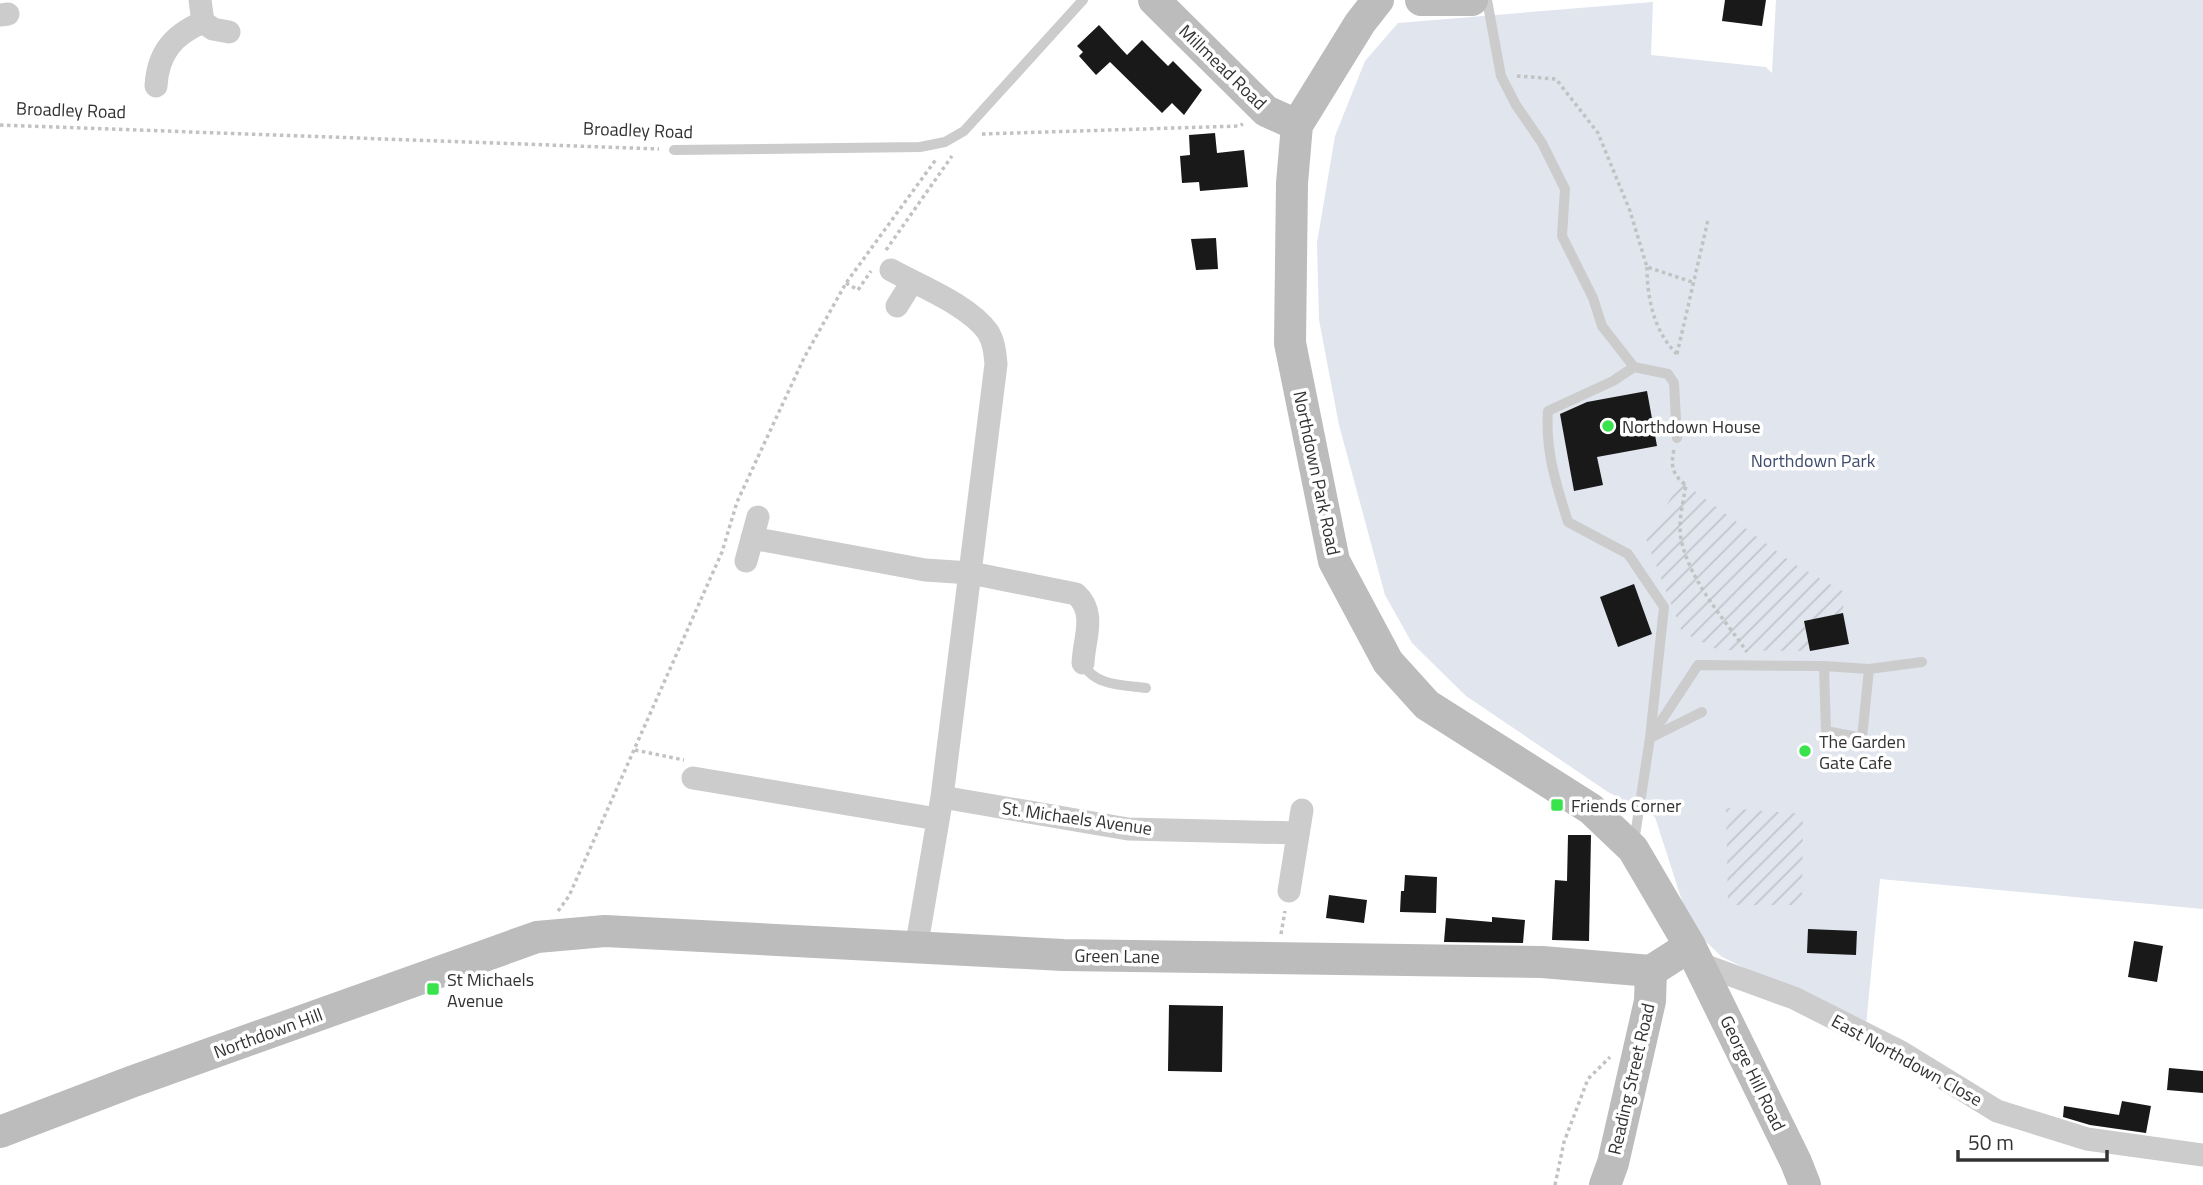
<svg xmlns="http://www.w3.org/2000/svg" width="2203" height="1185" font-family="'Titillium Web',sans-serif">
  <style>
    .park { fill: #e0e5ee }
    .garden { fill: url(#garden-furrows) }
    .building { fill: #191919 }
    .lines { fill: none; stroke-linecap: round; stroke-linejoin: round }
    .path { stroke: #c2c2c2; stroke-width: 3.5; stroke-dasharray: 3.5 3.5; stroke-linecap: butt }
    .lane { stroke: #ccc; stroke-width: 10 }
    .street { stroke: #ccc; stroke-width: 23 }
    .secondary { stroke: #bcbcbc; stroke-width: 32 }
    .poi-dot { fill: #39e34b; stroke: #fff; stroke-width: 2.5 }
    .labels { text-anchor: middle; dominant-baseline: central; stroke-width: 7; stroke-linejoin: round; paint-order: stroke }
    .street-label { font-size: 18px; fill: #323232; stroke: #fff }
    .poi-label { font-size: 18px; fill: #323232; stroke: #fff; text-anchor: start }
    .park-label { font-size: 18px; fill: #3f4c6d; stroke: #fff }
  </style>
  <defs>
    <pattern id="garden-furrows" width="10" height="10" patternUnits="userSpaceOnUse" patternTransform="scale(1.75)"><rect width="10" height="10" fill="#e0e5ee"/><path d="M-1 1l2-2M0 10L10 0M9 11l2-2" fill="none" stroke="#c1c5cd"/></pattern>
  </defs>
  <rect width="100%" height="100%" fill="#fff"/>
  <!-- park -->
  <path class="park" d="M1776,0H2203V909L1880,879L1866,1026L1722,957L1697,933L1683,904L1655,817L1608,792L1466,696L1412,643L1385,595L1339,425L1319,320L1317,243L1335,136L1365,61L1398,23L1653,2L1651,55L1766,67L1772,73Z"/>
  <!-- garden -->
  <path class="garden" d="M1681,481L1794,564L1844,592L1843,613L1804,621L1810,651L1718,650L1682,632L1646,539Z
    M1726,808L1803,814L1802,905H1728Z"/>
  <!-- building -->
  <path class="building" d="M1725,0H1766L1762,26L1722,21Z
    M1099,25L1127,55L1142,40L1168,66L1173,61L1202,90L1184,115L1172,103L1162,113L1110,62L1096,75L1079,56L1083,52L1077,46Z
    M1215,133L1217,153L1244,150L1248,187L1200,191L1199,182L1182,183L1180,156L1190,155L1189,135Z
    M1216,238L1218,269L1196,270L1191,239Z
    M1647,391L1657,446L1597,457L1603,485L1574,491L1560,414L1587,402Z
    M1634,584L1652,634L1618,647L1600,597Z
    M1843,613L1849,644L1810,651L1804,621Z
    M1568,835H1591L1589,941L1552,940L1555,880L1567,881Z
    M1405,875L1437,877L1436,913L1400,912L1401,891H1404Z
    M1329,895L1367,900L1364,923L1326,918Z
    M1492,917L1525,920L1523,943L1444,942L1446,918L1492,922Z
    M1808,929L1857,931L1856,955L1807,953Z
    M2134,941L2163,946L2157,982L2128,977Z
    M1169,1005L1223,1006L1222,1072L1168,1071Z
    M2169,1068L2203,1071V1093L2167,1090Z
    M2122,1101L2151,1106L2146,1133L2090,1125L2063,1117L2064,1106L2119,1115Z"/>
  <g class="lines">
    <!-- path -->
    <path class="path" d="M1517,76L1556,79L1598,133L1630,211L1647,267L1692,282
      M0,125L659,149
      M982,134L1239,126L1243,124
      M886,250L952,156
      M1647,267C1647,298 1654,332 1677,354
      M846,283L858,290L871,271
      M1677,354L1708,220
      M1674,450C1670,465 1673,476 1686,485C1683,502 1678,522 1681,539C1690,582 1723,617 1747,652
      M635,750L684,760
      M558,911L569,896L722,552L737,502L804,358L846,283L937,158
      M1281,934L1285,911
      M1555,1185L1564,1142L1588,1079L1610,1057"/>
    <!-- lane -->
    <path class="lane" d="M1487,0L1501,76L1516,105L1542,143L1565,189L1562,236L1593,298L1602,326L1634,367L1613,381L1548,411C1545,450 1556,484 1568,522L1628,554L1664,607L1650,738
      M674,150L920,147L945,142L964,131L1083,0
      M1634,367L1668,374L1674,383L1677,438
      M1083,663C1093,686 1124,685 1146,688
      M1824,666L1826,731L1862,738L1869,669
      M1652,737L1702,712
      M1634,842L1650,738L1698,665L1824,666L1869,669L1922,662"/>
    <!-- street -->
    <path class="street" d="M200,0L203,22L213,29L229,32
      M0,15L8,14
      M156,86C158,53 173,35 203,22
      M891,270C920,286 969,305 988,332C994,342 995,353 996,364L942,797L916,949
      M897,306L912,282
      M752,538L925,570L971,573L1076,594C1097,613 1084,638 1083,663
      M746,561L758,517
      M693,778L937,819
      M942,797L1128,829L1298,833
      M1289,891L1302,810
      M1698,963L1794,998L1901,1052L1997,1111L2087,1139L2203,1155"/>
    <!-- secondary -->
    <path class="secondary" d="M1154,0L1266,111L1297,125
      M1378,0L1360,23L1297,125L1292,183L1290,343L1334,561L1388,662L1427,705L1591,809L1633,849L1690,946L1796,1162L1805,1185
      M1421,0H1472
      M0,1132L131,1082L537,937L605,931L1063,955L1542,962L1651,971L1690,946
      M1605,1185L1613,1163L1650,1001L1651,971"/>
  </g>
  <!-- markers -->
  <g class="poi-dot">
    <circle cx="1608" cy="426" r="7"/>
    <circle cx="1805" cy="751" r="7"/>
    <rect x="1550" y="798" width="14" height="14" rx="3.5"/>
    <rect x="426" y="982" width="14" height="14" rx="3.5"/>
  </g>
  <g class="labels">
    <!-- street labels -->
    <g class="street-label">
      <text transform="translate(1223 67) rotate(44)">Millmead Road</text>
      <text transform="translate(71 110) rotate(2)">Broadley Road</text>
      <text transform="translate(638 130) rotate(2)">Broadley Road</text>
      <text transform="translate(1317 473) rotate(78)">Northdown Park Road</text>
      <text transform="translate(1077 818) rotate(8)">St. Michaels Avenue</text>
      <text transform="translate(1117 956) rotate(1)">Green Lane</text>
      <text transform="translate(268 1033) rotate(-20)">Northdown Hill</text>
      <text transform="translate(1907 1060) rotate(29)">East Northdown Close</text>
      <text transform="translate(1753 1073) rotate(64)">George Hill Road</text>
      <text transform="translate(1631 1079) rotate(-77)">Reading Street Road</text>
    </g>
    <!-- poi labels -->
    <g class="poi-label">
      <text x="1622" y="426">Northdown House</text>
      <text x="1819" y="741">The Garden<tspan x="1819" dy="21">Gate Cafe</tspan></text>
      <text x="1571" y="805">Friends Corner</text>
      <text x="447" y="979">St Michaels<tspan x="447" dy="21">Avenue</tspan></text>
    </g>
    <!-- park labels -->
    <g class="park-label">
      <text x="1813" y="460">Northdown Park</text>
    </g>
  </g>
  <!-- scale -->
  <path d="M1958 1150v10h149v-10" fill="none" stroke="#323232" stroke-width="3.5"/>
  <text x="1968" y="1150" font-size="21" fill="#323232" stroke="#ffffff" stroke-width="5" paint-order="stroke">50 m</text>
</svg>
